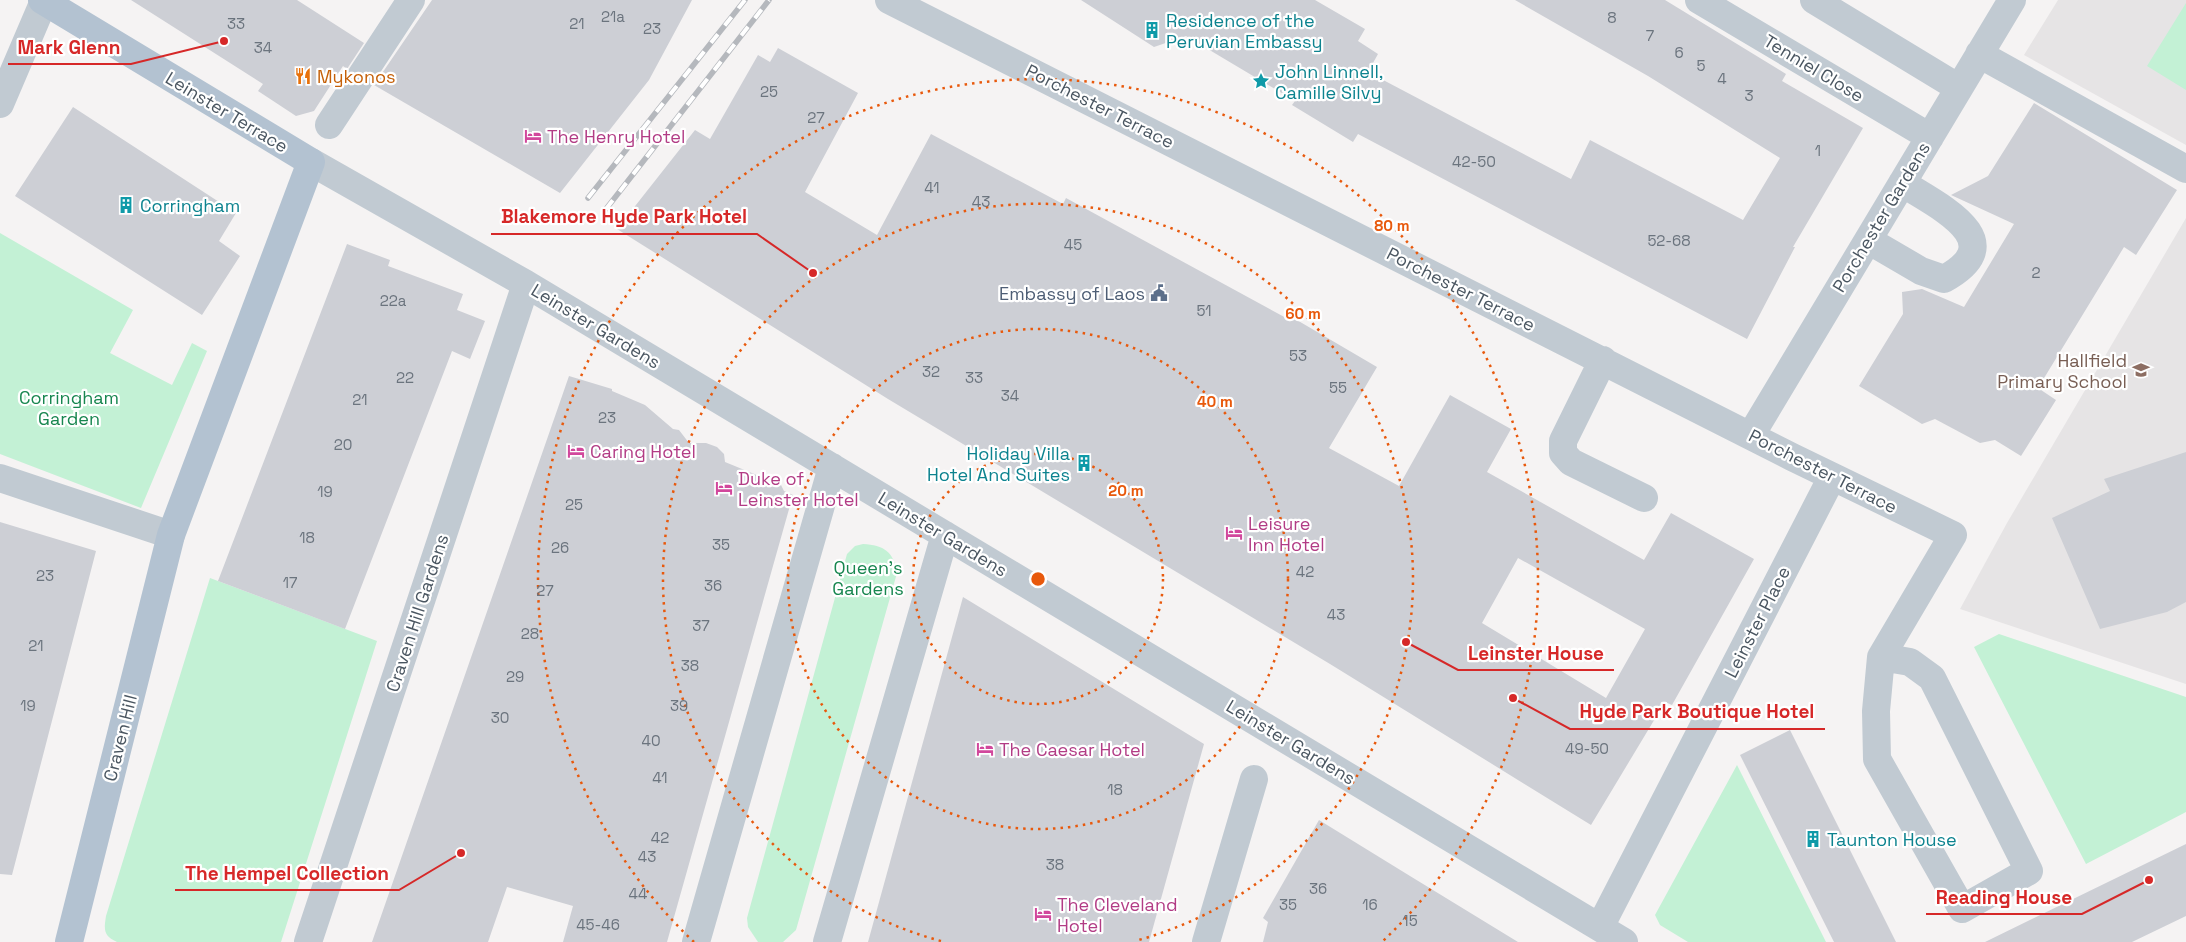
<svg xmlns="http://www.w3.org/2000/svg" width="2186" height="942" font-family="'Space Grotesk',sans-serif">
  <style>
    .education { fill: #e6e4e5 }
    .green { fill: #c3f1d5 }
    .building { fill: #cdcfd5; fill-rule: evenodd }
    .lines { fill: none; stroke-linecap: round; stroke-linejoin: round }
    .minor { stroke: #c1cad2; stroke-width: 28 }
    .major { stroke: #b3c2d1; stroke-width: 28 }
    .rail-casing { stroke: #b5b8bd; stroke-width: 5.5 }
    .rail { stroke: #fff; stroke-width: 4; stroke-dasharray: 11; stroke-linecap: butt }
    .ring { fill: none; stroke: #e8590c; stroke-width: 2.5; stroke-dasharray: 2.5 5 }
    .labels { text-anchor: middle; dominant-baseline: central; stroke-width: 4.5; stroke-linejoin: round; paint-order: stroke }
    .number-label { font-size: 15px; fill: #6b747e }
    .culture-label { font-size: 18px; fill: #0d838f; stroke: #fff; text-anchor: start }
    .street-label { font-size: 18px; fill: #4a5661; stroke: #fff }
    .food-label { font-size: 18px; fill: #c56008; stroke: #fff; text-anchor: start }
    .hotel-label { font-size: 18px; fill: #b23c85; stroke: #fff; text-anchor: start }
    .service-label { font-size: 18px; fill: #4e5e75; stroke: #fff; text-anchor: end }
    .education-label { font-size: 18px; fill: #785e54; stroke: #fff; text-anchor: end }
    .park-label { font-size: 18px; fill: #17864f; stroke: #fff }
    .centre { fill: #e8590c; stroke: #fff; stroke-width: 2.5 }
    .ring-label { font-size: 15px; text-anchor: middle; font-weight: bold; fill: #e8590c; stroke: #fff; stroke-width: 4.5; stroke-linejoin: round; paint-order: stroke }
    .leader { fill: none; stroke: #d62828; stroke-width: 2 }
    .callout-dot { fill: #d62828; stroke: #fff; stroke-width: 2 }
    .callout-label { font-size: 19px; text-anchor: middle; font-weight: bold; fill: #d62828; stroke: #fff; stroke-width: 4.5; stroke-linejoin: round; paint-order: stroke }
  </style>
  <rect width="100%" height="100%" fill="#f5f3f3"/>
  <!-- education -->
  <path class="education" d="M2058,0H2186V145L2024,55Z
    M2186,218V684L1960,609L2007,523Z"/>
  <!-- green -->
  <path class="green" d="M2186,3V90L2147,66Z
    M0,233L133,310L110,353L172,385L192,343L207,351L141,508L0,454Z
    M863,544C884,545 894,552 897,573L796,930L783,942H758L748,927L747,918L847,554L855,546Z
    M210,578L377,641L281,942H117C103,936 104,929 106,916Z
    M1999,634L2186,697V812L2086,864L1974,647Z
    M1737,765L1826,942H1688L1660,925L1655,915Z"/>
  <!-- building -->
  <path class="building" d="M131,0H297L364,43L347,69L343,66L314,111L296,116L258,91L263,84Z
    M432,0H692L649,80L560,193L374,85Z
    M1081,0H1315L1365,29L1358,41L1378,54L1368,72L1571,179L1590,140L1743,220L1780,158L1648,76L1515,0H1665L1786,74L1782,81L1863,128L1793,247H1795L1747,339L1358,134L1353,142L1292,105L1295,101L1186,36L1154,47Z
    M778,48L858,93L805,192L877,235L931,134L1063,204L1066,198L1288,319L1290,316L1377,367L1329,448L1399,486L1450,395L1511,429L1487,472L1644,560L1671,513L1754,559L1672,705L1665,702L1591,825L1330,664L888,399L617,229L695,130L710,139L758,55L770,62ZM1518,558L1645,629L1606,698L1482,623Z
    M2034,103L2177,190L2136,255L2124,247L2038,388L2056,400L2021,456L1995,440L1980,443L1935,419L1922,424L1859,386L1903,314L1902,292L1922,289L1964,307L2014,224L1951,195L1988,176Z
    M73,107L236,213L219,241L240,256L202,315L15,196Z
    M347,244L390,260L388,266L463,294L457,310L485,321L470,359L452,351L345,629L218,581Z
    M569,376L612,389V391L645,405L673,429L679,430L689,443H706L717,447L724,454L725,462L781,485L784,491L793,495L667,942H563L573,906L507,887L488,942H372Z
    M2186,452V602L2167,612L2100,629L2052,518L2110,491L2104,479Z
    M0,522L96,551L12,875L0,874Z
    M963,597L1204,744L1149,942H868Z
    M1790,730L1896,942H1834L1740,755Z
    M1319,820L1410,876L1518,942H1263L1268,922L1263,918Z
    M2186,844V916L2132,942H1985Z"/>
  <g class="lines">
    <!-- minor -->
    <path class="minor" d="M889,0L1792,457L1953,535L1881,657L1910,662L1932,678L2029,871L1962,909L1877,759L1876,711L1881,657
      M1699,0L1930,137
      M1814,0L1959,88
      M1979,54L2186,169
      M0,104L44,1
      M329,125L411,0
      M311,162L526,284L1624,942
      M1868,240L1921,271L1944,279C2014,241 1938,206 1902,183
      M1603,360L1563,441V453L1571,462L1644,498
      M1751,435L2012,0
      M0,478L171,535
      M1600,927L1832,477
      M308,942L526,284
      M696,942L832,467
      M827,942L945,535
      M1206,942L1254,779"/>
    <!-- major -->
    <path class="major" d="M42,0L311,162L171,535L69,942"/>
    <!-- rail casing -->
    <g class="rail-casing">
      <path id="rail" d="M588,198L745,0
        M606,209L769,0"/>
    </g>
    <!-- rail -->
    <use href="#rail" class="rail"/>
  </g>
  <!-- distance rings -->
  <g class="ring">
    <circle cx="1038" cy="579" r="125"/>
    <circle cx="1038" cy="579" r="250"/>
    <path d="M941 941A375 375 0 1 1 1135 941"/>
    <path d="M694 942A500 500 0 1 1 1382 942"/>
  </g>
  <!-- icons -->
  <defs>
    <g id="building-bare" transform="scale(1.35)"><path d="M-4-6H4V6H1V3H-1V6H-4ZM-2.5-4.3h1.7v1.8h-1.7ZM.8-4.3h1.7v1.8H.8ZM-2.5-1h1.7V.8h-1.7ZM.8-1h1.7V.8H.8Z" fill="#0f9aa8" stroke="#fff" stroke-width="2.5" paint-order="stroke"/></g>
    <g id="restaurant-bare" transform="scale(1.35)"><path d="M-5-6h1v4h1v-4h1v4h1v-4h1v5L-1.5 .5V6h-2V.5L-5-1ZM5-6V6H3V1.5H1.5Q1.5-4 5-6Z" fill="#e8710a" stroke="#fff" stroke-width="2.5" paint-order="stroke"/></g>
    <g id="sight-bare" transform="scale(1.35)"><path d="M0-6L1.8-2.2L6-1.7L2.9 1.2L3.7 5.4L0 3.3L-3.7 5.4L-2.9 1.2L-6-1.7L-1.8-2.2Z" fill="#0f9aa8" stroke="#fff" stroke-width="2.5" paint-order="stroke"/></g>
    <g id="hotel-bare" transform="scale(1.35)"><path d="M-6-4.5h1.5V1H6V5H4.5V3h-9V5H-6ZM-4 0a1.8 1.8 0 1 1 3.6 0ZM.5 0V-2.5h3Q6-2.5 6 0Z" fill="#d1479c" stroke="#fff" stroke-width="2.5" paint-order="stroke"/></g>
    <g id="civic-bare" transform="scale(1.35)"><path d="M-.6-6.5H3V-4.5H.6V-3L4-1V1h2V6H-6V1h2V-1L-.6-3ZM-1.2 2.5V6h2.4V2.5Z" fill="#5c6f8a" stroke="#fff" stroke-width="2.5" paint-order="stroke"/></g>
    <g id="school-bare" transform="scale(1.35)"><path d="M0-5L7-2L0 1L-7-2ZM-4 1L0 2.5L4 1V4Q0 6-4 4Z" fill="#8d6e63" stroke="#fff" stroke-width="2.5" paint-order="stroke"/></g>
  </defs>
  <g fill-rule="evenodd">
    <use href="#building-bare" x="1152" y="30"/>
    <use href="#restaurant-bare" x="303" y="76"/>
    <use href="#sight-bare" x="1261" y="81"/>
    <use href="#hotel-bare" x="533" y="136"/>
    <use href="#building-bare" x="126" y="205"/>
    <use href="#civic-bare" x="1159" y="293"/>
    <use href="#school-bare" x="2141" y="370"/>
    <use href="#hotel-bare" x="576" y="451"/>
    <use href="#building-bare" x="1084" y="463"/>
    <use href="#hotel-bare" x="724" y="488"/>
    <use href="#hotel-bare" x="1234" y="533"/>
    <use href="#hotel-bare" x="985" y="749"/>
    <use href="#building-bare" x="1813" y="839"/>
    <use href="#hotel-bare" x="1043" y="914"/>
  </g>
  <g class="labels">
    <!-- number labels -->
    <g class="number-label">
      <text x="613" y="16">21a</text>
      <text x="1612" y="17">8</text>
      <text x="236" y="23">33</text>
      <text x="577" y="23">21</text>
      <text x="652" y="28">23</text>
      <text x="1650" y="35">7</text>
      <text x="263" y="47">34</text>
      <text x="1679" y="52">6</text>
      <text x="1701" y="65">5</text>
      <text x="1722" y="78">4</text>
      <text x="769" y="91">25</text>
      <text x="1749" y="95">3</text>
      <text x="816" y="117">27</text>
      <text x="1818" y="150">1</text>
      <text x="1474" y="161">42-50</text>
      <text x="932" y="187">41</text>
      <text x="981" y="201">43</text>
      <text x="1669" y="240">52-68</text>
      <text x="1073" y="244">45</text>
      <text x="2036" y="272">2</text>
      <text x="393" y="300">22a</text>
      <text x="1204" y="310">51</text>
      <text x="1298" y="355">53</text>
      <text x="931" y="371">32</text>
      <text x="405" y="377">22</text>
      <text x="974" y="377">33</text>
      <text x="1338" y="387">55</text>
      <text x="1010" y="395">34</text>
      <text x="360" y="399">21</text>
      <text x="607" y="417">23</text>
      <text x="343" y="444">20</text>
      <text x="325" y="491">19</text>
      <text x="574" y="504">25</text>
      <text x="307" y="537">18</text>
      <text x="721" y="544">35</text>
      <text x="560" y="547">26</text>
      <text x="1305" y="571">42</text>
      <text x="45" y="575">23</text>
      <text x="290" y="582">17</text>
      <text x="713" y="585">36</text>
      <text x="545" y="590">27</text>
      <text x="1336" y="614">43</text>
      <text x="701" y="625">37</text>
      <text x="530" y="633">28</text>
      <text x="36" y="645">21</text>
      <text x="690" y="665">38</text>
      <text x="515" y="676">29</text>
      <text x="28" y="705">19</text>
      <text x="679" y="705">39</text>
      <text x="500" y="717">30</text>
      <text x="651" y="740">40</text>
      <text x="1587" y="748">49-50</text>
      <text x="660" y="777">41</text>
      <text x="1115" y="789">18</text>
      <text x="660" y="837">42</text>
      <text x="647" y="856">43</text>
      <text x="1055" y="864">38</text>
      <text x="1318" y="888">36</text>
      <text x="638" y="893">44</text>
      <text x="1288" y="904">35</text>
      <text x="1370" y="904">16</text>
      <text x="1410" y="920">15</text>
      <text x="598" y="924">45-46</text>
    </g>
    <!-- culture labels -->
    <g class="culture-label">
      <text x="1166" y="20">Residence of the<tspan x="1166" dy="21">Peruvian Embassy</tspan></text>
      <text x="1275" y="71">John Linnell,<tspan x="1275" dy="21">Camille Silvy</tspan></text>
      <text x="140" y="205">Corringham</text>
      <text x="1070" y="453" text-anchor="end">Holiday Villa<tspan x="1070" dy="21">Hotel And Suites</tspan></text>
      <text x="1827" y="839">Taunton House</text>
    </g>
    <!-- street labels -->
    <g class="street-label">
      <text transform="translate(1814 68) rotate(31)">Tenniel Close</text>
      <text transform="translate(1100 106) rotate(27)">Porchester Terrace</text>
      <text transform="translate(227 112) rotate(31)">Leinster Terrace</text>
      <text transform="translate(1881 217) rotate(-59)">Porchester Gardens</text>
      <text transform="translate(1461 289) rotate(27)">Porchester Terrace</text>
      <text transform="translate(596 326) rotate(31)">Leinster Gardens</text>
      <text transform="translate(1823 471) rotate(27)">Porchester Terrace</text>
      <text transform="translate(943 534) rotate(31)">Leinster Gardens</text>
      <text transform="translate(417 613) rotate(-72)">Craven Hill Gardens</text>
      <text transform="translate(1757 622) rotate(-63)">Leinster Place</text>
      <text transform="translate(120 738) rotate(-76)">Craven Hill</text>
      <text transform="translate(1291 742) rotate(31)">Leinster Gardens</text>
    </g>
    <!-- food labels -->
    <g class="food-label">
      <text x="317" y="76">Mykonos</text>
    </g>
    <!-- hotel labels -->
    <g class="hotel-label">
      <text x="547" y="136">The Henry Hotel</text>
      <text x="590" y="451">Caring Hotel</text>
      <text x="738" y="478">Duke of<tspan x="738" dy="21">Leinster Hotel</tspan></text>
      <text x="1248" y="523">Leisure<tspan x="1248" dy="21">Inn Hotel</tspan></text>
      <text x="999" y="749">The Caesar Hotel</text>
      <text x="1057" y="904">The Cleveland<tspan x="1057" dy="21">Hotel</tspan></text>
    </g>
    <!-- service labels -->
    <g class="service-label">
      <text x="1145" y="293">Embassy of Laos</text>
    </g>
    <!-- education labels -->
    <g class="education-label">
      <text x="2127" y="360">Hallfield<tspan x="2127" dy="21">Primary School</tspan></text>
    </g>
    <!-- park labels -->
    <g class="park-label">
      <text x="69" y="397">Corringham<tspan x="69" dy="21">Garden</tspan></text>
      <text x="868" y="567">Queen's<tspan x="868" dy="21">Gardens</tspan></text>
    </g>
  </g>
  <circle cx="1038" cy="579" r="8" class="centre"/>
  <g class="ring-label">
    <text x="1392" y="231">80 m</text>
    <text x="1303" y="319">60 m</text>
    <text x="1215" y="407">40 m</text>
    <text x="1126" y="496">20 m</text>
  </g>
  <!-- callouts -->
  <path class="leader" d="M224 41L131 64H8M813 273L757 234H491M1406 642L1458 670H1614M1513 698L1570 729H1825M461 853L399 890H175M2149 880L2082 914H1926"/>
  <g class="callout-dot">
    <circle cx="224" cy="41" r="5"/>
    <circle cx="813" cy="273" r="5"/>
    <circle cx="1406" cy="642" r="5"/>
    <circle cx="1513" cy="698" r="5"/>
    <circle cx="461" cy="853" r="5"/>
    <circle cx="2149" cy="880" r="5"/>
  </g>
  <g class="callout-label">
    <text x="69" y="54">Mark Glenn</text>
    <text x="624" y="223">Blakemore Hyde Park Hotel</text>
    <text x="1536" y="660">Leinster House</text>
    <text x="1697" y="718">Hyde Park Boutique Hotel</text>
    <text x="287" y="880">The Hempel Collection</text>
    <text x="2004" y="904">Reading House</text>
  </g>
</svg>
